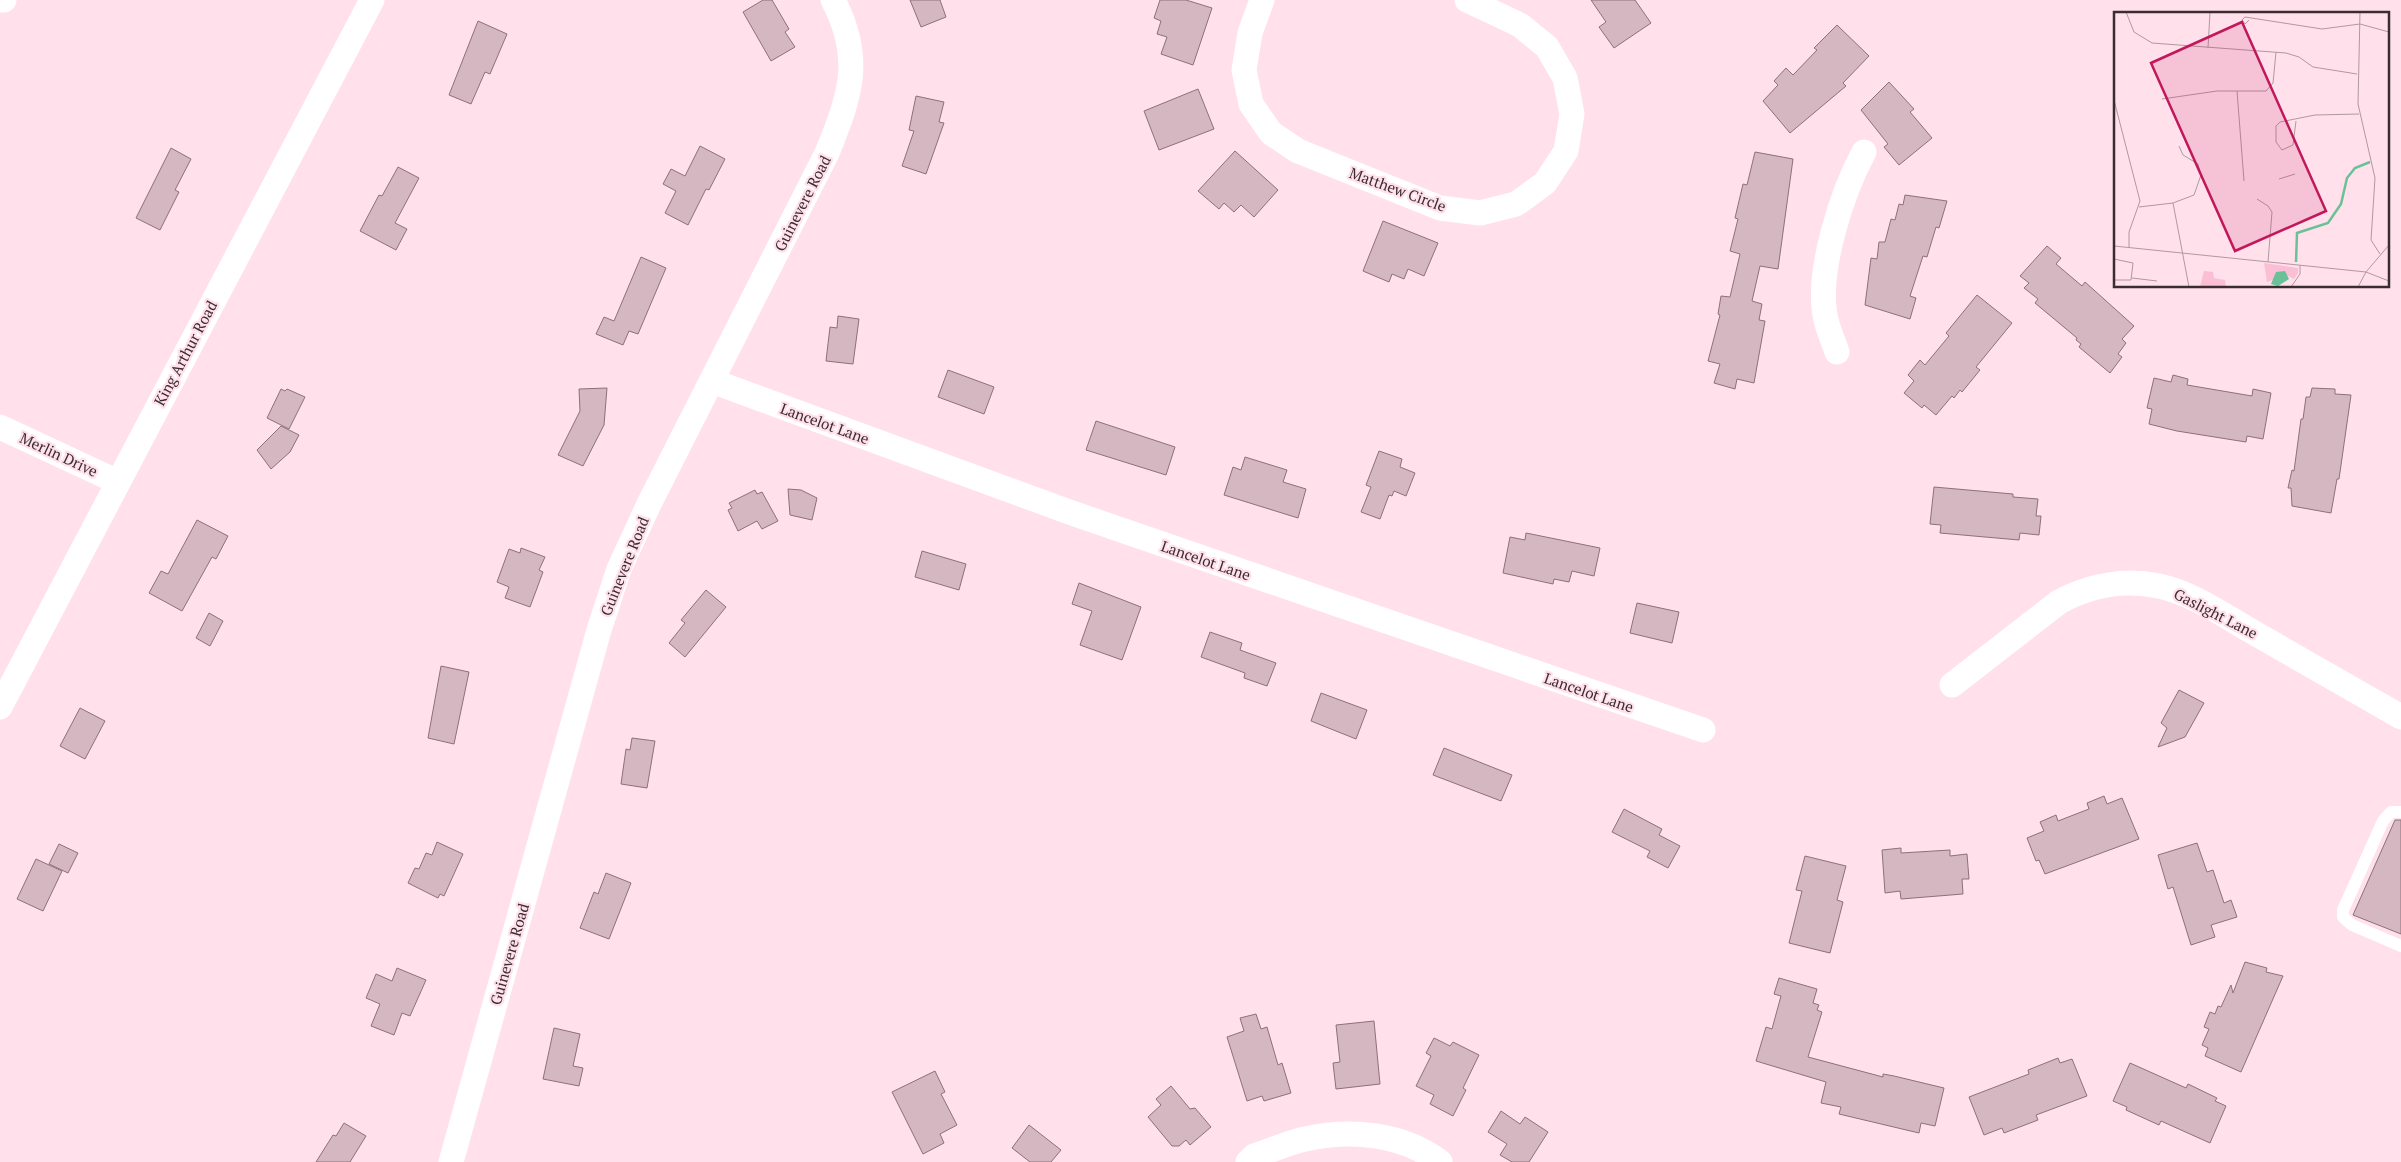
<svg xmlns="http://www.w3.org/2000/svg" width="2401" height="1162" font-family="'PT Serif',serif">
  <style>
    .building { fill: #d5b7c1; stroke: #8c717a }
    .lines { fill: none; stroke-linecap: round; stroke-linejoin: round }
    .service { stroke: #fff; stroke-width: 12 }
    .minor { stroke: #fff; stroke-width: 25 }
    .labels { text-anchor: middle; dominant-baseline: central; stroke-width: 4.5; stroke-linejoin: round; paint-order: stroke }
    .street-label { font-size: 15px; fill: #392d31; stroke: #ffe0eb }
    .inset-river { fill: none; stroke: #6ac198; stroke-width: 2.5 }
    .inset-road { fill: none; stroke: #b098a1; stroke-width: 1 }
    .view { fill: #c2185b; fill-opacity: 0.15; stroke: #c2185b; stroke-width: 2.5 }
    .inset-edge { fill: none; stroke: #392d31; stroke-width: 2.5 }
  </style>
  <rect width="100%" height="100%" fill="#ffe0eb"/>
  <!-- building -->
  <path class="building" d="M763,0H772L789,29L785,32L795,47L771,61L743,12Z
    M910,0H940L946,17L921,27Z
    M1160,0H1186L1212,8L1193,65L1161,54L1167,37L1157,34L1161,21L1154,18Z
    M1591,0H1635L1651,23L1614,48L1599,27L1606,22Z
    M478,21L507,34L490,74L485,72L471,104L449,95Z
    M1837,25L1869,56L1843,83L1846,86L1790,133L1763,101L1778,85L1774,81L1786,68L1793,75L1817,50L1814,48Z
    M1889,82L1914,109L1910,112L1932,138L1899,165L1884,147L1888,144L1861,110Z
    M1198,89L1214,129L1159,150L1144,111Z
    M916,96L944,102L939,122L944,123L926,174L902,166L914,131L909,130Z
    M700,146L725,159L709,190L706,189L688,225L665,213L676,191L663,184L671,169L685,176Z
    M171,148L191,159L175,190L179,192L160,230L136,218Z
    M1235,151L1278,190L1254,217L1241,205L1234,212L1224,203L1219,209L1198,191Z
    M1755,152L1793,159L1778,269L1760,266L1752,301L1762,304L1759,320L1765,321L1754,383L1737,379L1735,389L1714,383L1720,364L1708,361L1720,315L1718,314L1721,296L1730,297L1740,254L1730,251L1738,219L1735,218L1743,184L1747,185Z
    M398,167L419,178L395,223L407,229L396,250L360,231L379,195L382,196Z
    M1905,195L1947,201L1939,228L1936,227L1927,257L1923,256L1910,296L1916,298L1910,319L1865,305L1871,258L1877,259L1879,242H1885L1891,219L1895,220L1899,204L1903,205Z
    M1383,221L1438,243L1424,276L1408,269L1404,279L1392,274L1389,282L1363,271Z
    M2047,246L2061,258L2056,264L2082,286L2085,282L2134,326L2122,339L2126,343L2118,354L2122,357L2110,373L2079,347L2081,344L2076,340L2077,338L2035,303L2038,299L2024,288L2029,283L2020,276Z
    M641,257L666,268L638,334L629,331L623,345L596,334L604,317L614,321Z
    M1977,295L2012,323L1976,367L1980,370L1962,392L1960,390L1954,398L1952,396L1936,415L1924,405L1922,408L1904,393L1914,381L1908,375L1920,360L1925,365L1949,336L1946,333Z
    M838,316L859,319L853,364L826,361L830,327L837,328Z
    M948,370L994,387L984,414L938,397Z
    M2173,375L2188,379L2187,385L2252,396L2253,389L2271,393L2263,439L2247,436L2246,442L2177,431L2149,424L2152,409L2147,408L2154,378L2171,382Z
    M607,388L604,425L583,466L558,455L580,411L579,389Z
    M2312,388L2335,389V394L2351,395L2339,479H2337L2331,513L2292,506L2291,488H2288L2292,470L2294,471L2301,419H2303L2306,397H2310Z
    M281,389L285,391L287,389L305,397L289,429L267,418Z
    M1096,421L1175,447L1166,475L1086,450Z
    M281,426L299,435L290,452L271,469L257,450Z
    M1379,451L1402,459L1400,467L1415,473L1406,496L1394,491L1392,496L1389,495L1380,519L1361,512L1371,487L1366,485Z
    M1245,457L1287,470L1283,482L1306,489L1298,518L1224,495L1233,467L1241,470Z
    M1934,487L2013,494V497L2038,499L2036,516H2041L2039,535L2020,533L2019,540L1940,533L1941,525L1930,524Z
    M788,489L801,490L817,498L812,520L790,515Z
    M755,490L757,494L762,492L778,521L762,529L757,521L738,531L728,510L732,508L729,503Z
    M197,520L228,536L216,559L212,557L182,611L149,593L161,571L168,574Z
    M1526,533L1600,548L1594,576L1572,571L1569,582L1554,579L1553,584L1503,573L1510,537L1525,540Z
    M521,548L545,557L539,570L543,572L530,607L505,598L509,587L497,582L509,549L520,553Z
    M922,551L966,564L959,590L915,577Z
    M1079,583L1141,607L1122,660L1080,645L1092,611L1072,604Z
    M706,590L726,607L685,657L669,643L685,623L681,620Z
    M1637,603L1679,612L1672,643L1630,633Z
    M209,613L223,621L210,646L196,638Z
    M1210,632L1242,643L1240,650L1276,663L1267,686L1244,678L1245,673L1201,657Z
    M441,666L469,672L454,744L428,738Z
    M2179,690L2204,703L2185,737L2158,747L2167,728L2161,723Z
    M1321,693L1367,710L1356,739L1311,721Z
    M80,708L105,721L85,759L60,746Z
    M632,738L655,741L647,788L621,784L626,749L630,750Z
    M1444,748L1512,775L1501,801L1433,775Z
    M2104,796L2107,804L2122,798L2139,839L2045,874L2039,860L2036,861L2027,838L2044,831L2040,822L2056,815L2058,821L2089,809L2087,803Z
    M1624,809L1662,829L1659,835L1680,846L1668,868L1647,857L1650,851L1612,832Z
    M2395,820H2401V934L2353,915Z
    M437,842L463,854L444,896L440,894L438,898L408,883L415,868L419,869L426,853L432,855Z
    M2197,843L2207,872L2213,870L2224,903L2231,900L2237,917L2211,925L2215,937L2191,945L2173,887L2168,889L2158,855Z
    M59,844L78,853L68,873L49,864Z
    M1901,848V853L1950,850V856L1967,854L1969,879H1962L1963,894L1901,899L1900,891L1885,893L1882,850Z
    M1805,856L1846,866L1837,900L1843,902L1830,953L1789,943L1802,891L1796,890Z
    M36,859L62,871L43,911L17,899Z
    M606,873L631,883L609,939L580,928L594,892L598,894Z
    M2245,962L2267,968L2266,972L2283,976L2241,1072L2205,1056L2208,1048L2202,1045L2209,1029L2204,1027L2210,1012L2215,1014L2218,1006L2221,1007L2231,985L2233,993Z
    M397,968L426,980L410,1016L402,1013L394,1035L371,1026L380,1004L366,998L376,974L392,981Z
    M1779,978L1817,989L1813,1003L1819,1005L1817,1010L1822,1012L1808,1057L1883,1077V1074L1894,1076L1944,1088L1935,1126L1921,1123L1919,1133L1839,1114L1841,1107L1821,1103L1826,1082L1756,1061L1766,1027L1772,1029L1781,996L1774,994Z
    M1256,1014L1261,1029L1267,1027L1278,1065L1282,1063L1291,1093L1264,1101L1262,1096L1247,1101L1227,1037L1244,1031L1240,1018Z
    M1374,1021L1380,1084L1336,1089L1333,1063L1340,1062L1336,1025Z
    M554,1028L580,1034L573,1066L583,1068L579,1086L543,1079Z
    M1434,1038L1450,1046L1453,1042L1479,1055L1463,1088L1466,1090L1453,1116L1430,1104L1434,1095L1416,1086L1431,1056L1426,1053Z
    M2058,1058L2060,1063L2072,1059L2087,1096L2036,1115L2038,1120L2004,1133L2002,1128L1984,1135L1969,1097L2029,1074L2028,1070Z
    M2130,1063L2186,1088L2188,1084L2217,1098L2215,1101L2226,1106L2210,1143L2161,1121L2159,1125L2126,1110L2127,1107L2113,1101Z
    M935,1071L945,1092L941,1094L957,1125L940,1134L944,1143L923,1154L892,1092Z
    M1171,1086L1190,1109L1195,1108L1211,1127L1190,1145L1186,1140L1179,1146H1172L1148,1117L1161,1105L1156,1099Z
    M1501,1111L1520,1124L1525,1117L1548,1132L1529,1162H1512L1500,1155L1507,1144L1488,1132Z
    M344,1123L366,1136L350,1162H316L333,1135L336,1136Z
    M1029,1125L1061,1150L1051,1162H1030L1012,1148Z"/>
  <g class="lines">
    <!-- service -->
    <path class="service" d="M2401,812H2391L2383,821L2343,910V917L2352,925L2401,946"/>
    <!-- minor -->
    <path class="minor" d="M0,0H4
      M1262,0L1250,33L1244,70L1251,104L1271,133L1298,151L1440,208L1480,213L1516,204L1545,183L1566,151L1572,114L1565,78L1547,47L1520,25L1467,0
      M1837,352C1833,340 1827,328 1825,315C1817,270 1842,192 1864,152
      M712,381L1072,513L1703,730
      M0,427L118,482
      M1952,685L2059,602C2090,585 2125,579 2159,586C2192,593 2223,615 2251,631C2301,660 2351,688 2401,717
      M0,707L372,0
      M451,1162L599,630L619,569L649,504L827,153C850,96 864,59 833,0
      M1248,1162L1254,1156C1270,1151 1287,1143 1305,1139C1350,1129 1402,1133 1440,1162"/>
  </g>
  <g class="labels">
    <!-- street labels -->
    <g class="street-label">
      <text transform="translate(1398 189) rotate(20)">Matthew Circle</text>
      <text transform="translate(802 203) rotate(-63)">Guinevere Road</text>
      <text transform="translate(185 353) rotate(-62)">King Arthur Road</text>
      <text transform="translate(825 423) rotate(20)">Lancelot Lane</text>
      <text transform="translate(59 454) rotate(25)">Merlin Drive</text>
      <text transform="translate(1206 560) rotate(19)">Lancelot Lane</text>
      <text transform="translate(624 566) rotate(-68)">Guinevere Road</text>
      <text transform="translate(2216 613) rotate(27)">Gaslight Lane</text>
      <text transform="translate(1589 692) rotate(19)">Lancelot Lane</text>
      <text transform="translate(509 954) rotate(-74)">Guinevere Road</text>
    </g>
  </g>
  <!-- overview -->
  <g transform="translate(2114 12)">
    <rect width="275" height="275" fill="#ffe0eb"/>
    <path d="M150,251L184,256V261L180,267L172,263L153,270ZM90,259L99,260L100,266L111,268L112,275H86Z" fill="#fabfd4"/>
    <path d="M171,259L175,267L164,274L157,272L162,260Z" fill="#6ac198"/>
    <path class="inset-river" d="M182,250L183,221L214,211L227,192L233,166L241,156L256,150"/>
    <path class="inset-road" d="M12,0L20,20L38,31L172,41L185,45L199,55L243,62M246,0L244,92L261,166L257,228L266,242M135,8L131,12L128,8L131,5L208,17L246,12L275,20M94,36L96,0M123,79L130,169M48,87L103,79H152L159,71L162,40M0,88L26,189L15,220V236M182,109L179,133L168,138L162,130V114L166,110L201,103L245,102M165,167L181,162M143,187L154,194L158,200L154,250M59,191L80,183L87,163L84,152L69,143L65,134M25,195L59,191L75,275M0,234L252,260L275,233M0,247L19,251L17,268H0M18,266L43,269M177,275L186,262V253M244,275L252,260L275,269"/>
    <path class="view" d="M128,10L212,199L121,239L37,51Z"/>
    <rect width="275" height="275" class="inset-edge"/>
  </g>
</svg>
